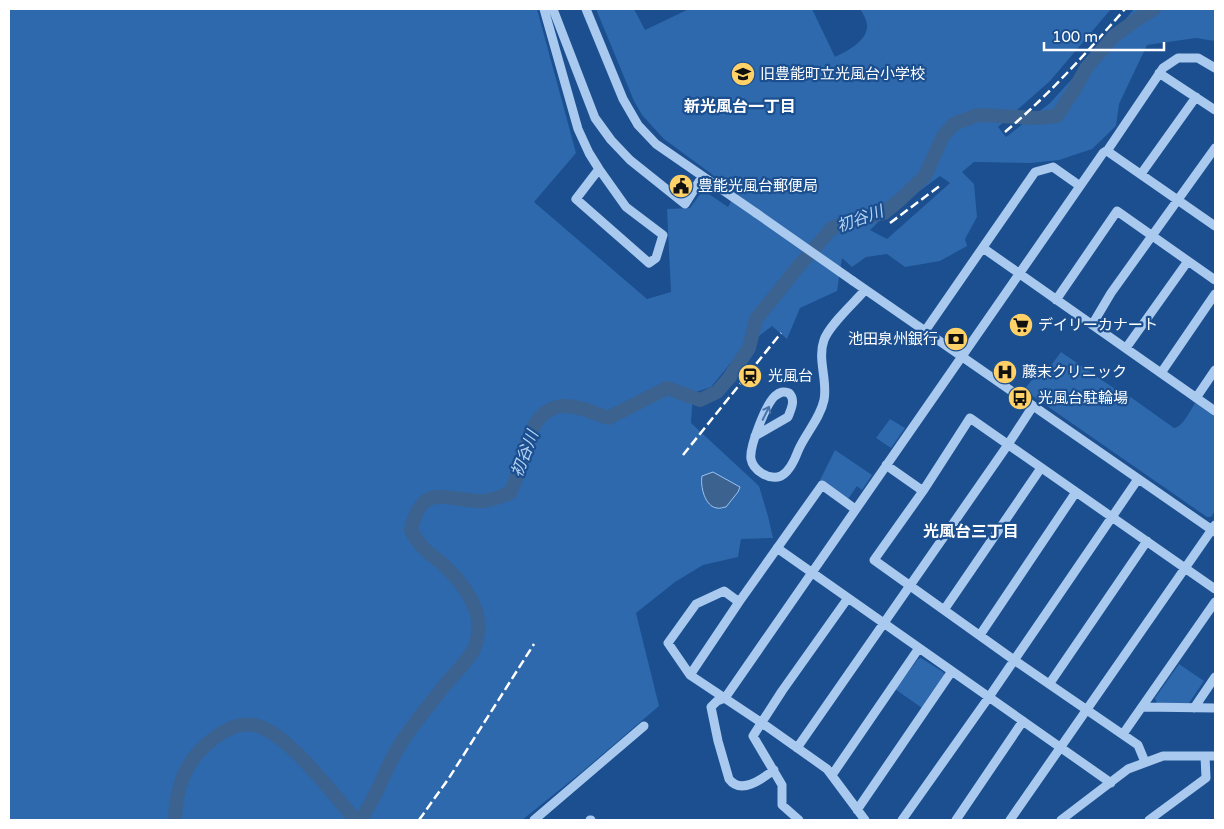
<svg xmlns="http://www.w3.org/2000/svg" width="1224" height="829" font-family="'Varela Round','Noto Sans JP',sans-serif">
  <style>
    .green { fill: #2e69ad; fill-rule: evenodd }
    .water { fill: #3c6290; stroke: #9cc4f0 }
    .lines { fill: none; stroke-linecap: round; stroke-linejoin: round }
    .river { stroke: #3c6290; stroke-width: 14 }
    .minor { stroke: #a9c9ee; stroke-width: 9 }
    .rail { stroke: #fff; stroke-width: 2.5; stroke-dasharray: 9 4; stroke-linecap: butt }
    .minor-bridge { stroke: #a9c9ee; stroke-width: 9 }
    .oneway { stroke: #4674ac }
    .labels { text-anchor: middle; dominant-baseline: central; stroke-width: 4.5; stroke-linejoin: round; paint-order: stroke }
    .poi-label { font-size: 15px; fill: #fff; stroke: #1b4f8f; text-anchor: start }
    .neighbourhood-label { font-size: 16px; font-weight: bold; fill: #fff; stroke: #1b4f8f }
    .water-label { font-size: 16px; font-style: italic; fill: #b5d3f5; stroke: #1b4f8f }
  </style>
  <rect width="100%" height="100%" fill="#1b4f8f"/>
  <!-- green -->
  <path class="green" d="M9,9H537L576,153L534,202L647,299L671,292L667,209L690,208L703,190L728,207L736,192L664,139L642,115L634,101L596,9H634L645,30L689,9H812L835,57C848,51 869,40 867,24C866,19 863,13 860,9H1111L1050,81L998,127L1006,137L1050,103L1114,33L1134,9H1215V41L1196,38L1147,45L1119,104L1116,126L1092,149L1059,160L1031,163L974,162L962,172L974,184L977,217L965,239L967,246L940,261L905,267L887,254L866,257L852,267L842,258L837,291L800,308L787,339L772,326L742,349L711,387L693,393L691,423L759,486L768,516L773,538L741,539L738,557L703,565L675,582L636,613L659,706L583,771L522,820H9ZM940,176L950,183L887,239L870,230L880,220Z
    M1061,352L1118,391L1132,398L1174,428C1184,426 1190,410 1196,402L1215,415V511L1211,517H1207L1024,390L1037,373L1041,376L1047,371Z
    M890,419L905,428L891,448L876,438Z
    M835,450L872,475L862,490L857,486L848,499L820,480Z
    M921,658L943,672L945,676L922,708L895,689L918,659Z
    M1179,664L1204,681L1189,703L1157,704L1155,698Z"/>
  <!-- water -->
  <path class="water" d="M713,472L740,487L738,492L726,507C723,507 720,509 717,508C705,507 700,486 702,476Z"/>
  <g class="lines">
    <!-- river -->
    <path class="river" d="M175,820C176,791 183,765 206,745C219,733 236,722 254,725C286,731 332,793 354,818L360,820C378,796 385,767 401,743C414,723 430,704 445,685C454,673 467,663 474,649C479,637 480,620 475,608C469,593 459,580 447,568C432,554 421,550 411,530C423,479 446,502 484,501C493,500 501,496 510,493C513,486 516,479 519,471C526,447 531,409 563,406C577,405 594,413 608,418L667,388L700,400L717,392L729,378L749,348L756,319L798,267L832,228L852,220L884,213L901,199L925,176L943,136L954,124L977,115L1037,118L1057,116L1074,90L1087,67L1114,36L1139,18L1154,9"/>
    <!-- minor -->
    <path class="minor" d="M544,9L578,129L589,153L599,169L626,207L663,235L656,258L649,263L576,199L599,169
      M553,9L595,118L611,140L630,160L685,204L702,177
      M586,9L623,99L638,125L656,144L756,213
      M1159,73L1215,110
      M1107,151L1163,68L1178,58H1198L1215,68
      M1141,174L1196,97
      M983,248L1215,411
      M853,281L1215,532
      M1056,300L1117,211L1215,280
      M1092,325L1111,293L1215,148
      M925,331L1035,172L1053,167L1080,186
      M1126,348L1188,261
      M1161,373L1215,294
      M1196,398L1215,370
      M755,436L788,417C791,409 796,400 789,393C783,391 780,392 775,396C766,404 749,447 751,459C753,470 769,481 781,476C789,472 795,459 798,451C805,434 820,419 824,400C828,381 817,359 824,340C829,325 854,303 865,290
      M886,465L923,491
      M777,548L1111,783
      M739,602L724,591L696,604L668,643L690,675L762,723L827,769L865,820
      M944,610L1041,468
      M980,635L1076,492
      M690,675L739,602L822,485L855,509
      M1050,683L1147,541
      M1142,707L1215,708
      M1194,708L1215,677
      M1123,734L1215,602
      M797,748L1007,446L1033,406
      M1145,762L1138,745L1014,660L874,560L923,491L970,418L1215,589
      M774,770C762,779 741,795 729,779L718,741L711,707L717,701L725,698L1103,153L1106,151L1110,153L1215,226
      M832,775L919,648
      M857,810L952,671
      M534,820L644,726
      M590,820H591
      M799,820L782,805V785L753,736L782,691L848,598
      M902,820L989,697L1138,479
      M956,820L1023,721
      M1010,820L1215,525
      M1061,820L1128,769L1163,756H1215
      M1149,820L1206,778L1205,756"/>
    <!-- rail -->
    <path class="rail" d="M1005,132C1050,94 1086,53 1125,9
      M890,223L941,185
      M683,455L781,333
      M419,820L449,778L534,644"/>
    <!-- minor-bridge -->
    <path class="minor-bridge" d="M756,213L853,281"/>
  </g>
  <!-- one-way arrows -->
  <defs><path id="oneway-shaft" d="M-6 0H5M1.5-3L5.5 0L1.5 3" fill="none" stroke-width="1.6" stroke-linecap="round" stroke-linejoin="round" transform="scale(1.25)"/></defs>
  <use class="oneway" href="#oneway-shaft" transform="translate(766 413) rotate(-64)"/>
  <!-- icons -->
  <defs>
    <g id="school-disc" transform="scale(1.25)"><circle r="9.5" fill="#ffd166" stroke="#1b4f8f"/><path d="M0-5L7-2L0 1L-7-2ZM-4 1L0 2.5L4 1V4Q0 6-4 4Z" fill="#111"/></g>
    <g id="civic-disc" transform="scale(1.25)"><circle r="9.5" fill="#ffd166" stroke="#1b4f8f"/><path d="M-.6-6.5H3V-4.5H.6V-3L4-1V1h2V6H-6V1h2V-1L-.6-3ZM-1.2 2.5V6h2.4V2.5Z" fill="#111"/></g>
    <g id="supermarket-disc" transform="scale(1.25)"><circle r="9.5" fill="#ffd166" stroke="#1b4f8f"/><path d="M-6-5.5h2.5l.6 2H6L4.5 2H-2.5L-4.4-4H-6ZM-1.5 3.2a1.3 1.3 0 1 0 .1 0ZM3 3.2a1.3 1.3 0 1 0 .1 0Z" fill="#111"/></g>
    <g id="bank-disc" transform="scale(1.25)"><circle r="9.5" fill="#ffd166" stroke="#1b4f8f"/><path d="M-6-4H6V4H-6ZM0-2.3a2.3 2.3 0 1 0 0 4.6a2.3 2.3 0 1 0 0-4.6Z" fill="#111"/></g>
    <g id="hospital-disc" transform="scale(1.25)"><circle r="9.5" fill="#ffd166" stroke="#1b4f8f"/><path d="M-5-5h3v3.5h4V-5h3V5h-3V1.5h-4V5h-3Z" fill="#111"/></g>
    <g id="station-disc" transform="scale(1.25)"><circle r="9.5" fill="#ffd166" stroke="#1b4f8f"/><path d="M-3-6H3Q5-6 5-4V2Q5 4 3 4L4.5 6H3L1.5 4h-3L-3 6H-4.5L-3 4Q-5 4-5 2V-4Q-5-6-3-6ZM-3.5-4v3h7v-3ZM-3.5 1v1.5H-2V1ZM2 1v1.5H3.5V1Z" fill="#111"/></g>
    <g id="bus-disc" transform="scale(1.25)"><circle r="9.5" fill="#ffd166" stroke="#1b4f8f"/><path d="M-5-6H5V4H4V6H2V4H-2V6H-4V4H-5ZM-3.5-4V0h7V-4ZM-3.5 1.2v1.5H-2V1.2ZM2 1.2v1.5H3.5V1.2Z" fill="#111"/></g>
  </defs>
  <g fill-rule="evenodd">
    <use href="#school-disc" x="743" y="74"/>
    <use href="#civic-disc" x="681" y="186"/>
    <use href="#supermarket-disc" x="1021" y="325"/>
    <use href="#bank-disc" x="956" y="339"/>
    <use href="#hospital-disc" x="1005" y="372"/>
    <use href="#station-disc" x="750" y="376"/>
    <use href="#bus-disc" x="1020" y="398"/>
  </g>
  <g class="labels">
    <!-- poi labels -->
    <g class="poi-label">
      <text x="760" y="74">旧豊能町立光風台小学校</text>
      <text x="698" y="186">豊能光風台郵便局</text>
      <text x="1038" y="325">デイリーカナート</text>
      <text x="938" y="339" text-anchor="end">池田泉州銀行</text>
      <text x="1022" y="372">藤末クリニック</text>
      <text x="768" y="376">光風台</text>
      <text x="1038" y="398">光風台駐輪場</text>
    </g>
    <!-- neighbourhood labels -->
    <g class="neighbourhood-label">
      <text x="740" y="107">新光風台一丁目</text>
      <text x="971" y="532">光風台三丁目</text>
    </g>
    <!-- water labels -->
    <g class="water-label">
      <text transform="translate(860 219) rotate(-20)">初谷川</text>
      <text transform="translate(525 454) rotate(-69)">初谷川</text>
    </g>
  </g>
  <!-- border -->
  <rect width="1224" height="829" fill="none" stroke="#ffffff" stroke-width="20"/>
  <!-- scale -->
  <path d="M1044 42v8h120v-8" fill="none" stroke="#ffffff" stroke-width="2.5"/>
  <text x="1052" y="42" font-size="15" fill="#ffffff" stroke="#1b4f8f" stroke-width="4" paint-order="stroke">100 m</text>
</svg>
